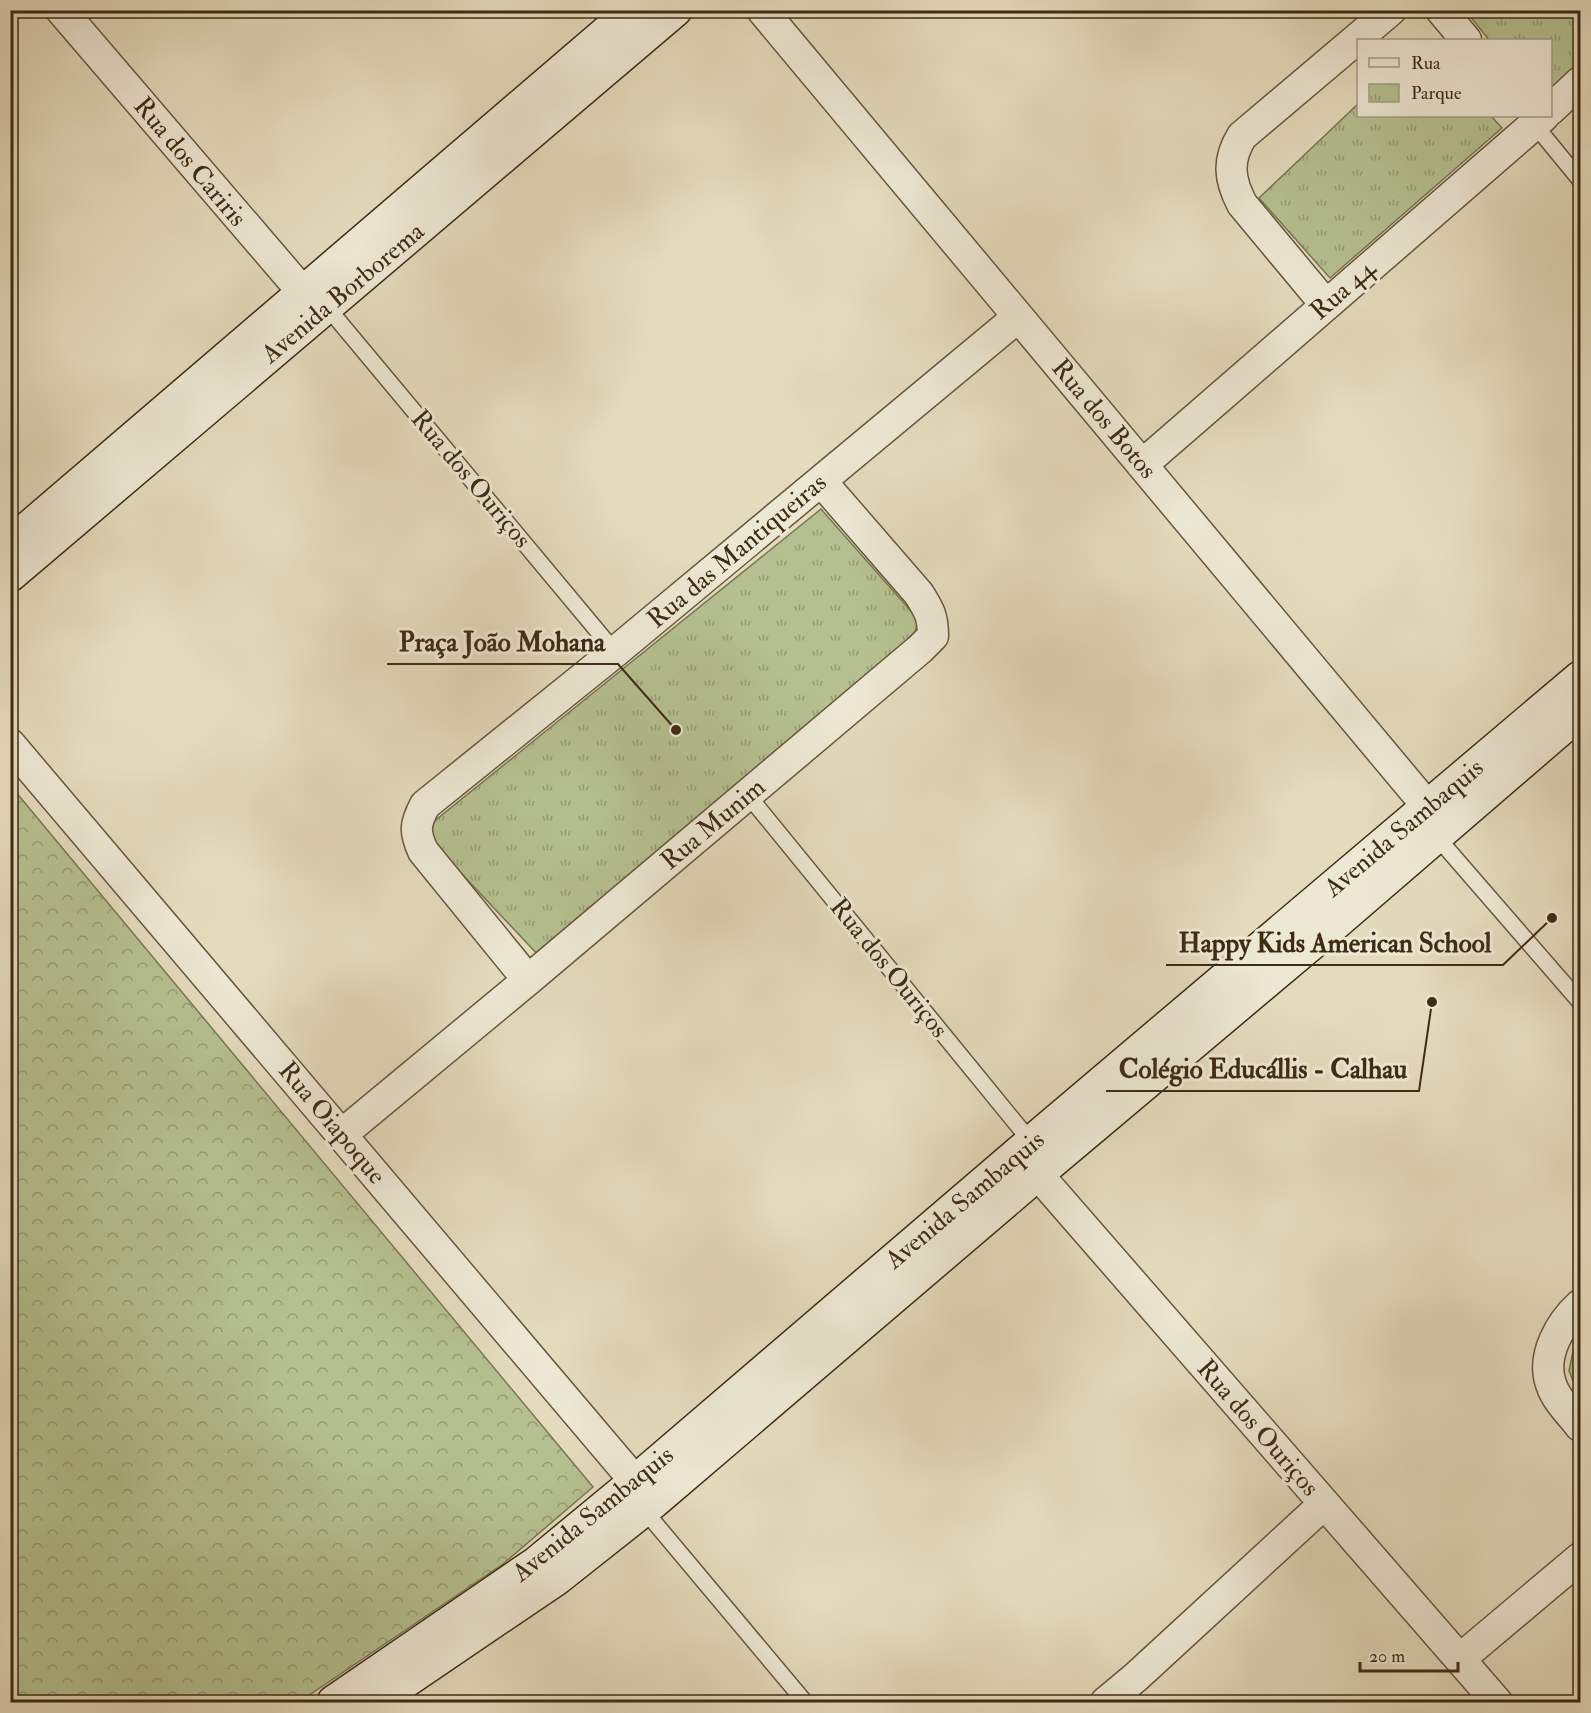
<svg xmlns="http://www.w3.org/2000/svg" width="1591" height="1713" font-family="'IM FELL Double Pica',serif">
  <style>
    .forest { fill: url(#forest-crowns); stroke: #7a7652; stroke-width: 1.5 }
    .park { fill: url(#park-tufts); stroke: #7a7652; stroke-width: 1.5 }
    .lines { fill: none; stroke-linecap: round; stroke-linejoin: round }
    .lane-casing { stroke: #68573e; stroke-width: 18 }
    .street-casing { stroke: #68573e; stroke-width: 33 }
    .secondary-casing { stroke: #3e2b14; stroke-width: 36 }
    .lane { stroke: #ede8d4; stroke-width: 15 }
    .street { stroke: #ede8d4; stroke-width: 30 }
    .secondary { stroke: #ede8d4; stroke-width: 33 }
    .labels { text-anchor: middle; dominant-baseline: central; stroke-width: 6; stroke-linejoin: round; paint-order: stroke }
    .street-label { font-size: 26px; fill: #3e2b14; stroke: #ede8d4 }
    .leader { fill: none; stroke: #3e2b14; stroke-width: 2 }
    .callout-dot { fill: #3e2b14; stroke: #ede8d4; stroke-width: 2 }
    .callout-label { font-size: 27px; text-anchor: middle; font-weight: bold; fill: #3e2b14; stroke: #ede8d4; stroke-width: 6; stroke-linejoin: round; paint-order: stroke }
  </style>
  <defs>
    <pattern id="forest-crowns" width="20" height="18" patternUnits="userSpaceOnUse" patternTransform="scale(1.5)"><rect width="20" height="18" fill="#b5c090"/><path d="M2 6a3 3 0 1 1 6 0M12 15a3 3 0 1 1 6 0" fill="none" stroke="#959c74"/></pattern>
    <pattern id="park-tufts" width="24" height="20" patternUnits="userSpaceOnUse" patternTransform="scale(1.5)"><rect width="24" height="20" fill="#b5c090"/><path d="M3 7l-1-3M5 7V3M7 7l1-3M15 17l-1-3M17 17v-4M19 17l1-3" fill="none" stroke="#959c74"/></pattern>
  </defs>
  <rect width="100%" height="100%" fill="#e4dbbd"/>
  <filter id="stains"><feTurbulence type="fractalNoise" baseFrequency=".00333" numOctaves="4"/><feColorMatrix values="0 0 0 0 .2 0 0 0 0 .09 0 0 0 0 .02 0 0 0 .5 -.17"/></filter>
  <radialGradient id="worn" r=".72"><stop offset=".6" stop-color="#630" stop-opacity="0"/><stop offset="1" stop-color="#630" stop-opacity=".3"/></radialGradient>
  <!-- forest -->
  <path class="forest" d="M10,785L593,1487L503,1564L299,1702H11Z"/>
  <!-- park -->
  <path class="park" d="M1466,11H1580V64L1551,90L1550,40H1489Z
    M1358,104V116H1491L1502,128L1330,278L1259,198Z
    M821,509L918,619L914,638L540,957L430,840L432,823Z
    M1580,1334V1398L1569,1371L1575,1341Z"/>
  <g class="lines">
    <!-- lane casing -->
    <g class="lane-casing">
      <path id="lane" d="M1534,124L1580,180
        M327,307L615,652
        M747,794L1032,1143
        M1436,836L1580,1002
        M644,1510L805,1702"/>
    </g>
    <!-- street casing -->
    <g class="street-casing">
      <path id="street" d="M61,10L319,311
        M762,10L1443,825
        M1441,10L1466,40
        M1550,110L1580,82
        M1326,305L1242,204C1229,179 1227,160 1242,136L1391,10
        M1142,465L1544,116
        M10,744L651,1500
        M528,980L423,851C414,831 415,824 425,805L615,652L1018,317
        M341,1135L528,980L920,649L933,636C933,616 929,610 919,594L821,481
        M1021,1155L1497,1702
        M1580,1305C1560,1323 1541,1356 1551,1384C1556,1400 1570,1413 1580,1426
        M1460,1659L1580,1558
        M1106,1702L1136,1677L1324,1504"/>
    </g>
    <!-- secondary casing -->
    <g class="secondary-casing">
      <path id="secondary" d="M10,544L633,10
        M10,575L675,10
        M383,1696L557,1578L653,1502L1037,1174L1327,930L1580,712
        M334,1702L537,1563L635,1482L1019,1153L1580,678"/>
    </g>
    <!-- lane -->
    <use href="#lane" class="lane"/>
    <!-- street -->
    <use href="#street" class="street"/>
    <!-- secondary -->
    <use href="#secondary" class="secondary"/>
  </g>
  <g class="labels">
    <!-- street labels -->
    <g class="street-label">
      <text transform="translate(190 162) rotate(50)">Rua dos Cariris</text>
      <text transform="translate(1343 290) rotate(-41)">Rua 44</text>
      <text transform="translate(343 293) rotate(-40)">Avenida Borborema</text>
      <text transform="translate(1104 419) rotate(50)">Rua dos Botos</text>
      <text transform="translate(471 479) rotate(50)">Rua dos Ouriços</text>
      <text transform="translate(737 551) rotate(-40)">Rua das Mantiqueiras</text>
      <text transform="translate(713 824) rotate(-40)">Rua Munim</text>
      <text transform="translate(1404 828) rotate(-40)">Avenida Sambaquis</text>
      <text transform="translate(889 968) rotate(51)">Rua dos Ouriços</text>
      <text transform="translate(332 1123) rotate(50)">Rua Oiapoque</text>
      <text transform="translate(965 1200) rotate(-40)">Avenida Sambaquis</text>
      <text transform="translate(1258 1428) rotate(49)">Rua dos Ouriços</text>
      <text transform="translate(593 1514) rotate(-39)">Avenida Sambaquis</text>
    </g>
  </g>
  <!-- callouts -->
  <path class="leader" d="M676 730L618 664H387M1552 918L1503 965H1166M1432 1002L1419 1091H1106"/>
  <g class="callout-dot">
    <circle cx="676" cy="730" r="6"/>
    <circle cx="1552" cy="918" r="6"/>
    <circle cx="1432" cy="1002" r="6"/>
  </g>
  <g class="callout-label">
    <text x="502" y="651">Praça João Mohana</text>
    <text x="1335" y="952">Happy Kids American School</text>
    <text x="1263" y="1078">Colégio Educállis - Calhau</text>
  </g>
  <!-- margin -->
  <rect width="1591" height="1713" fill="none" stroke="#e4dbbd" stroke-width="36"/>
  <rect x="12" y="12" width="1567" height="1689" fill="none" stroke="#3e2b14" stroke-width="3"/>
  <rect x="18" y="18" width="1555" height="1677" fill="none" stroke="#3e2b14" stroke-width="1.5"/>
  <!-- legend -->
  <rect x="1357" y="39" width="195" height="78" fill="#ede8d4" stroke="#a79c87" stroke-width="1.5"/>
  <rect x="1369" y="58" width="30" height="9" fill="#ede8d4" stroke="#a79c87" stroke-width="1.5"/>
  <text x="1411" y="69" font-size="18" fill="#3e2b14">Rua</text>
  <rect x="1369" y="84" width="30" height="18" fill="url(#park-tufts)" stroke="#a79c87" stroke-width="1.5"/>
  <text x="1411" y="99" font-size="18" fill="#3e2b14">Parque</text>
  <!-- scale -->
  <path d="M1360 1662v9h98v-9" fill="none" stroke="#3e2b14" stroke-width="3"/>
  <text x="1369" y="1662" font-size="18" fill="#3e2b14" stroke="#ede8d4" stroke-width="4.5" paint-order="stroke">20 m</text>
  <rect width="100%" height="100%" filter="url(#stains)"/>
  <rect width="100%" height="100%" fill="url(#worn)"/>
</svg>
